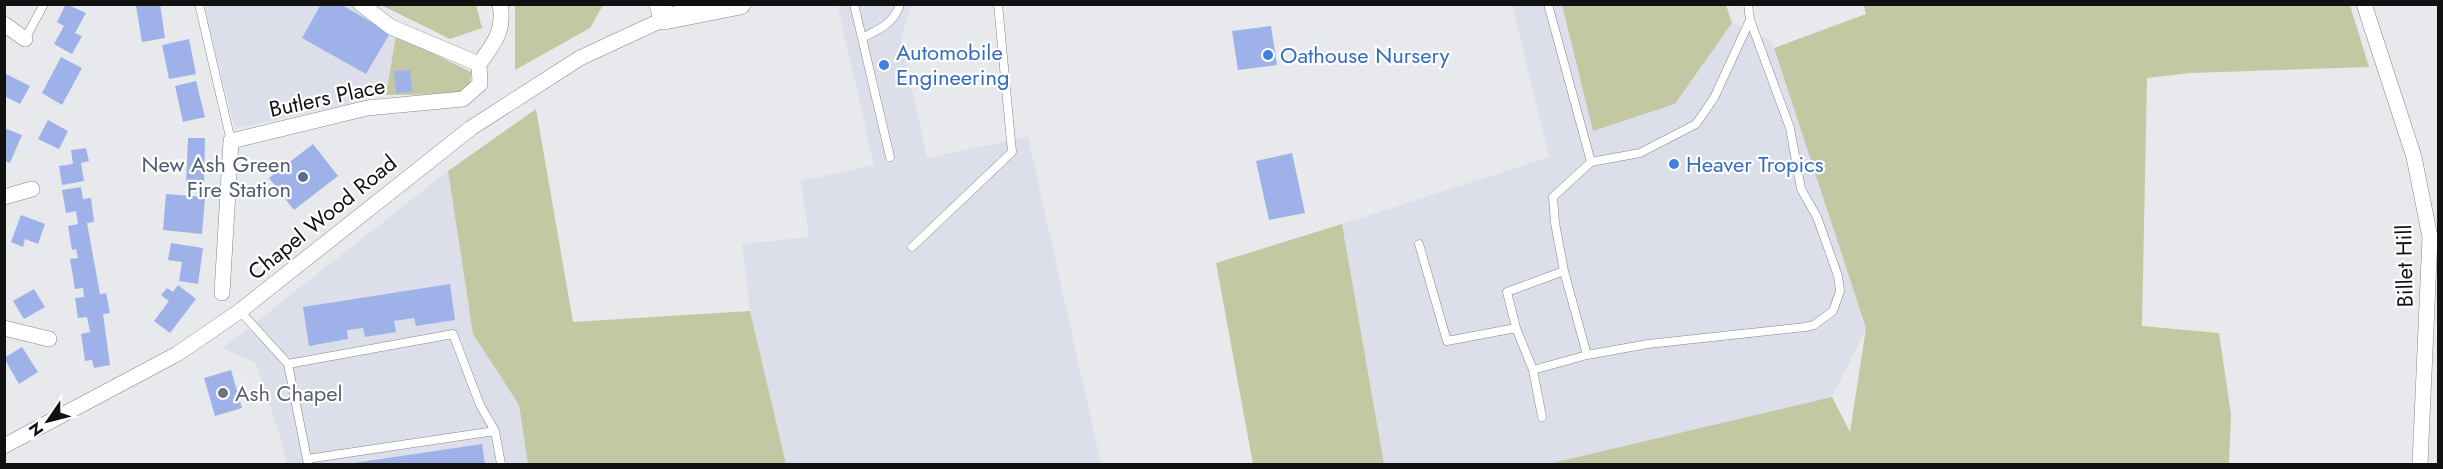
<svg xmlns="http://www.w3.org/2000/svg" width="2443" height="469" font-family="Jost,sans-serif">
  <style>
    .built { fill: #dcdfe9 }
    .green { fill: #c4c8a2 }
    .building { fill: #9fb1e9 }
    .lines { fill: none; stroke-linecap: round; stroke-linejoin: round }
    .lane-casing { stroke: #858689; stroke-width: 9 }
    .street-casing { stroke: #858689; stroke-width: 16 }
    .secondary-casing { stroke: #858689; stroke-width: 22 }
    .lane { stroke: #fff; stroke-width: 8 }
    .street { stroke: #fff; stroke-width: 15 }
    .secondary { stroke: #fff; stroke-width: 21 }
    .shop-dot { fill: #3f7fe0; stroke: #fff; stroke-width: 2 }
    .service-dot { fill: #5c6f8a; stroke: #fff; stroke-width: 2 }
    .worship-dot { fill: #6b7280; stroke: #fff; stroke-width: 2 }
    .labels { text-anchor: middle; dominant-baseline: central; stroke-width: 4.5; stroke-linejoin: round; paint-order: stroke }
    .shop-label { font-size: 22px; fill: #366cbe; stroke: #fff; text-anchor: start }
    .street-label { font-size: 22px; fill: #111112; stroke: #fff }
    .service-label { font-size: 22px; fill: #4e5e75; stroke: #fff; text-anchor: end }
    .worship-label { font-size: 22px; fill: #5b616d; stroke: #fff; text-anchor: start }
  </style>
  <rect width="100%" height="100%" fill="#e8e9ec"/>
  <!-- built -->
  <path class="built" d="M212,4L354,5L396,35L386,95L235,129L204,8Z
    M856,4L911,5L901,39L927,158L1028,137L1101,464H786L750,311L742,244L809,237L801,181L874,165L838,7Z
    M1512,5H1562L1593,130L1675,104L1732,23L1771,40L1867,328L1832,397L1548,464H1384L1342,224L1549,157Z
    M448,171L473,334L519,405L528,464H287L282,443L256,363L223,348Z"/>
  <!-- green -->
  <path class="green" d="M381,5H476L482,28L450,39Z
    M515,5V4L603,5L590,28L515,70Z
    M1562,5H1726L1732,23L1675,104L1593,131Z
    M1864,5H2350L2369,67L2190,73L2147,78L2142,326L2219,333L2231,414L2229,464H1548L1832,397L1850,432L1866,328L1774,48L1866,14Z
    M396,35L471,72L470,84L462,94L386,95Z
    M536,109L573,322L750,311L786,464H528L519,405L473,334L448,171Z
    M1342,224L1384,464H1253L1216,263Z"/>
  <!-- building -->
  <path class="building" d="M66,4L86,13L75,33L82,36L72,54L54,44L64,26L57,22Z
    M160,4L165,38L142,42L136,6Z
    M321,4H340L390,33L366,74L302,38Z
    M1271,26L1277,65L1238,70L1232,31Z
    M189,39L196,74L169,79L162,45Z
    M61,57L82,68L62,105L42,93Z
    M410,70L412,92L396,93L394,71Z
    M4,73L30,86L20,104L4,96Z
    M196,81L205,117L183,122L175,86Z
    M48,120L68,131L59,149L38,139Z
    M4,128L22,135L10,163L4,161Z
    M188,138H205L204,186L186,185Z
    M313,144L338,176L294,210L269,178Z
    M86,148L89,161L81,163L84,181L62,185L59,166L73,164L71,150Z
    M1292,153L1305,213L1269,220L1256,161Z
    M81,187L83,199L91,198L94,222L87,223L100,294L106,293L110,313L103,314L110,365L94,368L92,360L85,361L81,334L90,332L87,317L78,318L75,298L84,297L83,288L75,289L70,259L78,258L76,249L72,250L68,226L78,224L76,211L66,213L62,190Z
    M166,194L205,197L202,234L163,230Z
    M21,215L45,224L38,244L25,239L23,247L11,242Z
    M171,243L203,248L198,284L179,281L182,262L168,260Z
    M450,284L455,320L416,326L414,318L394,321L396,332L365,337L363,328L347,330L348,339L309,346L303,307Z
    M178,285L196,299L170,333L154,321L169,301L161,295L167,288L173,292Z
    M34,289L45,307L24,319L13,301Z
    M22,347L38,372L19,384L4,358Z
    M231,370L242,408L215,416L204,378Z
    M482,444L485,464H354V463Z"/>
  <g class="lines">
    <!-- lane casing -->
    <g class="lane-casing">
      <path id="lane" d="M199,4L231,141
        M854,4L890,157
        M1548,4L1591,162
        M862,38C879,29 894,24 900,4
        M25,39L44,4
        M1419,244L1447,341L1516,328
        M912,247L1012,152L998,4
        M1564,271L1587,355
        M240,311L288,364L308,464
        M288,364L453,334L480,405L495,431L501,464
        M1533,370L1587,355L1648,344L1805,327L1814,325L1833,311L1840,291L1838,276L1817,217L1801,189L1790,128L1750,20L1748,4
        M1542,417L1533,370L1516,328L1507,292L1564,271L1555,223L1553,197L1591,162L1640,153L1696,124L1714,98L1750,20
        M307,459L495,431"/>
    </g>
    <!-- street casing -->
    <g class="street-casing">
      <path id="street" d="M361,4L391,27L479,64C494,43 505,31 500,4
        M2364,4L2414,157L2430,237L2420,464
        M4,24L25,39
        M4,197L32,189
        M222,293L231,141L367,108L463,99L480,84L479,64
        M4,328L49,339
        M4,446L177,354L240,311L471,128L580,58L664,19"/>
    </g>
    <!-- secondary casing -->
    <g class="secondary-casing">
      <path id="secondary" d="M660,4L664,19L740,4"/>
    </g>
    <!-- lane -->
    <use href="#lane" class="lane"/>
    <!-- street -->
    <use href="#street" class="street"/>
    <!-- secondary -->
    <use href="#secondary" class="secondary"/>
  </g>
  <!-- markers -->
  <g class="shop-dot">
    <circle cx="1268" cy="55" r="6"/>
    <circle cx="884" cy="65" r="6"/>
    <circle cx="1674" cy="164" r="6"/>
  </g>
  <circle class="service-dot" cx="303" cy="177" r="6"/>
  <circle class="worship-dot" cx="223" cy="393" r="6"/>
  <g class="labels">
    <!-- shop labels -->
    <g class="shop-label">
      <text x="896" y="52">Automobile<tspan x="896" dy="25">Engineering</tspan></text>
      <text x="1280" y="55">Oathouse Nursery</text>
      <text x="1686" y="164">Heaver Tropics</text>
    </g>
    <!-- street labels -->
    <g class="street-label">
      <text transform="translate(327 97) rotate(-12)">Butlers Place</text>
      <text transform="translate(322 217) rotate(-39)">Chapel Wood Road</text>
      <text transform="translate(2404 266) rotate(-91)">Billet Hill</text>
    </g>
    <!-- service labels -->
    <g class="service-label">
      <text x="291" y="164">New Ash Green<tspan x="291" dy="25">Fire Station</tspan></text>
    </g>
    <!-- worship labels -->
    <g class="worship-label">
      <text x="235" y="393">Ash Chapel</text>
    </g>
  </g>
  <!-- border -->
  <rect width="2443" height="469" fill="none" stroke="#111112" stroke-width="12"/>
  <!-- north arrow -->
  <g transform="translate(48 421) rotate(235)" stroke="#ffffff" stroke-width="4.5" paint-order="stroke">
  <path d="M0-4.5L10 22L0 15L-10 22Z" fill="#111112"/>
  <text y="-9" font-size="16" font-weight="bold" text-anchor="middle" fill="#111112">N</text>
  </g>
</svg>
